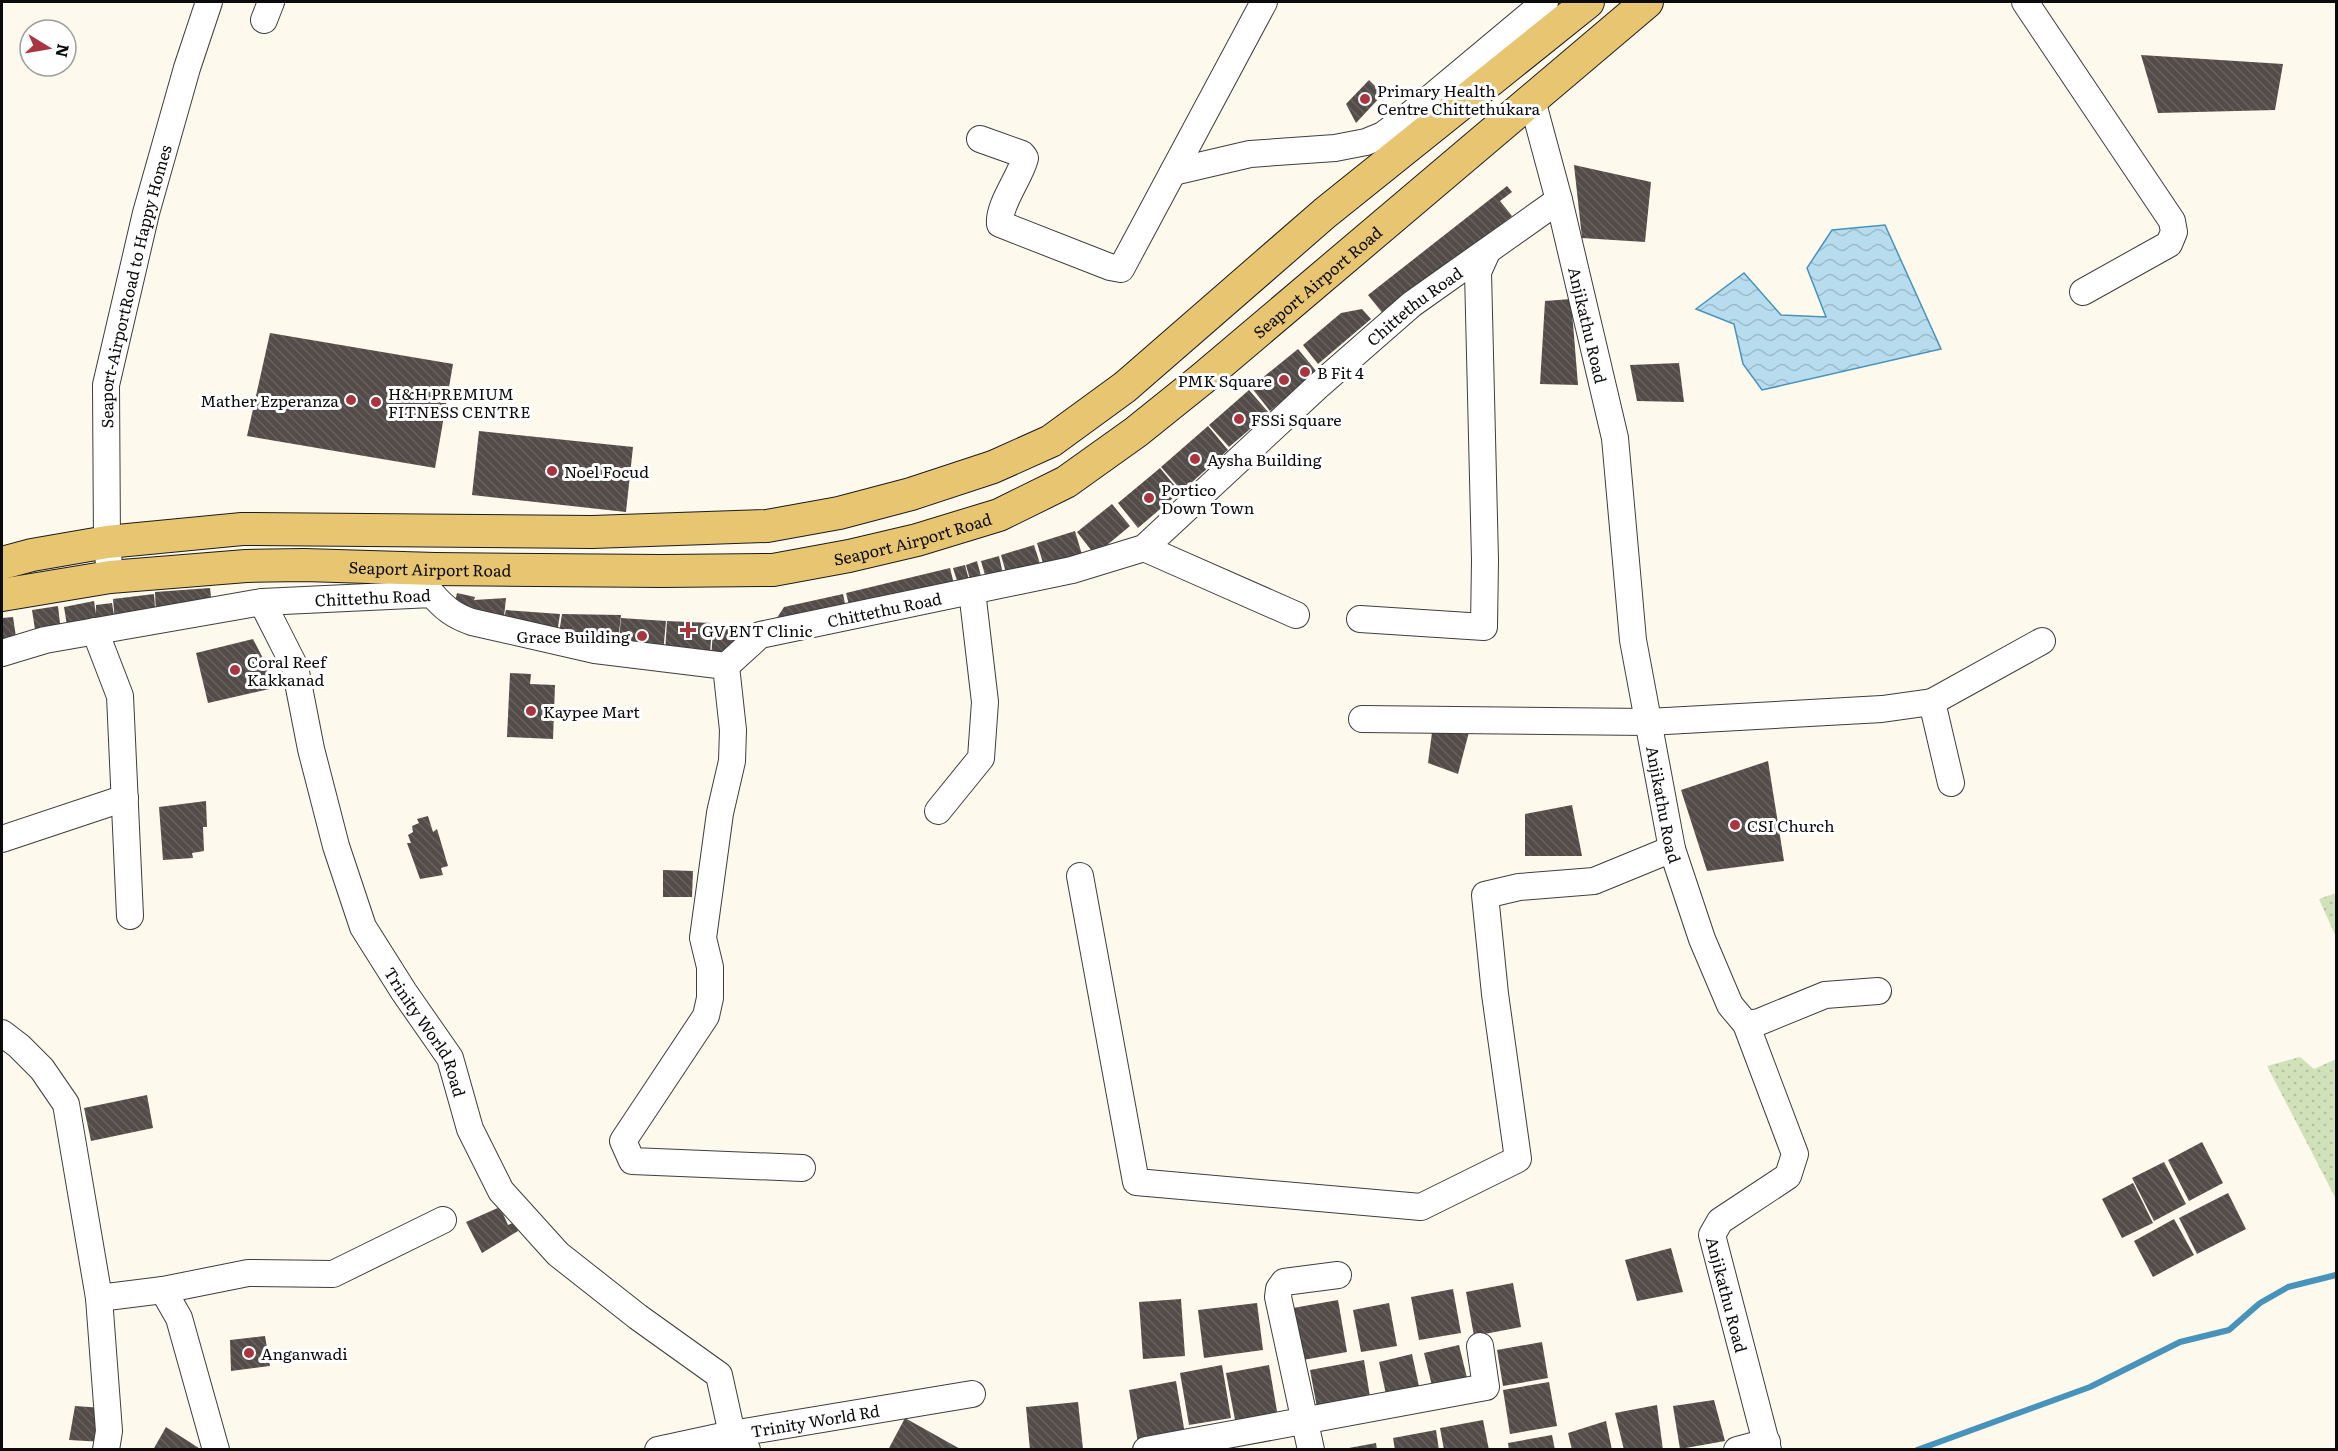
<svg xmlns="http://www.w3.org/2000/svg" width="2338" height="1451" font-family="Literata,serif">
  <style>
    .grass { fill: url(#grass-dots) }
    .water { fill: url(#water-waves); stroke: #4793bc; stroke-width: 1.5 }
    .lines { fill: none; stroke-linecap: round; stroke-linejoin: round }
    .stream { stroke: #4793bc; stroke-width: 6 }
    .building { fill: url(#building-back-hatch) }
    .minor-casing { stroke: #3e3e3e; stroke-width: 28 }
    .major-casing { stroke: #1c1c1c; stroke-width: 34 }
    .minor { stroke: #fff; stroke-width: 26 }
    .major { stroke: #e7c571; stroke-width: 32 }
    .poi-dot { fill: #a93540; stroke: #fff; stroke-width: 2 }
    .labels { text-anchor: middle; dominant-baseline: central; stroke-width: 6; stroke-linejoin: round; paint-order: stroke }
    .poi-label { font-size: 16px; fill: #0b0b0b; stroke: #fff; text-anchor: start }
    .street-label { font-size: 16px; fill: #0b0b0b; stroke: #fff }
  </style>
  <defs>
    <pattern id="grass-dots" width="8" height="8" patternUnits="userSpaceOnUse" patternTransform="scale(1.5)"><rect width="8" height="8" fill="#d1e2ba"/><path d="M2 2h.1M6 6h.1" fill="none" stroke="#b2c19f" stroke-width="1.8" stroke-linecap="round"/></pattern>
    <pattern id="water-waves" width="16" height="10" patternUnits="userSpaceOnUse" patternTransform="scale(1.5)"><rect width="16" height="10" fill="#b7dcee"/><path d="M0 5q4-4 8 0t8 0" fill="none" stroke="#9cbbcb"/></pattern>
    <pattern id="building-back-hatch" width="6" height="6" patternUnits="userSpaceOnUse" patternTransform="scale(1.5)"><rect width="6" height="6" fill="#534c49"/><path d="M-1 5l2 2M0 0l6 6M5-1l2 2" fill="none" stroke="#67615f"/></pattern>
  </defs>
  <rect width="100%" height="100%" fill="#fdf9ec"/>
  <!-- grass -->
  <path class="grass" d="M2336,893V937L2319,899Z
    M2300,1057L2314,1069L2336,1059V1199L2267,1066Z"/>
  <!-- water -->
  <path class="water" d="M1885,225L1941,349L1762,390L1743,364L1734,324L1696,309L1744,273L1781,315L1826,317L1807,268L1832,230Z"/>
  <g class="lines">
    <!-- stream -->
    <path class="stream" d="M1917,1450L2090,1387L2180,1342L2229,1330L2260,1303L2288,1287L2336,1275"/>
  </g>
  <!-- building -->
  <path class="building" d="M2141,55L2283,64L2275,110L2158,113Z
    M1369,80L1383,94L1356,123L1346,104Z
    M1574,165L1651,182L1645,242L1582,238Z
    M1507,186L1512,192L1500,201L1512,216L1384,315L1368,295Z
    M1571,299L1578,385L1540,384L1545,301Z
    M1362,309L1371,319L1318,364L1303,345L1341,313Z
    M270,333L453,364L435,468L247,436Z
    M1298,349L1317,372L1270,411L1251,387Z
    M1679,363L1684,402L1637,401L1630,365Z
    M1249,390L1269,413L1229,447L1209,425Z
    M1208,426L1228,450L1182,491L1161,467Z
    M479,431L633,447L626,512L472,495Z
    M1160,468L1180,492L1138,528L1118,503Z
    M1112,504L1130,526L1095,555L1077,532Z
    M1075,531L1083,558L1045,570L1037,543Z
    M1034,545L1042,570L1008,580L1001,555Z
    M999,556L1004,578L987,582L981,561Z
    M977,561L982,580L971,583L966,565Z
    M965,565L970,584L959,587L953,568Z
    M950,568L955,588L851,613L846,593Z
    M210,588L212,606L156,615L155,592Z
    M457,593L475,597L474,600L506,598L504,617L473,608L472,611L454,607Z
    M154,594L156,619L68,632L64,607L94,601L96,614V605L112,603L115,621L113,599Z
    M843,594L847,613L771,627L784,607Z
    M58,606L61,632L36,636L32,610Z
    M506,610L560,614L556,640L502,625Z
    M562,614L621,615L617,651L558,640Z
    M13,617L17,644L2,647V618Z
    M621,618L666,621L663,653L618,651Z
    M667,621L712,623L710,655L665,653Z
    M733,625L739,627L740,630L753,629L751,636L711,659L713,631H724L726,627Z
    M253,639L278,687L208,703L196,653Z
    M510,673L531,674L530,684L555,685L553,739L507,737Z
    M1433,725L1469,732L1458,774L1428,763Z
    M1768,761L1784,861L1707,871L1681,790Z
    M206,801L207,827H203L204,851L192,853L193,858L163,860L159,807Z
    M1572,805L1582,856H1525V814Z
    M428,816L433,832L437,829L448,866L441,868L443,875L420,879L407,843H411L408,835L413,832L412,826L419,823L417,819Z
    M663,870L693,871L692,897H663Z
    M147,1095L153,1128L91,1141L84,1108Z
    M2202,1142L2223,1183L2189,1201L2168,1160Z
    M2164,1162L2186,1204L2154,1221L2132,1178Z
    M2133,1183L2153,1223L2122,1238L2102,1199Z
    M2228,1193L2246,1229L2197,1254L2179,1218Z
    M500,1207L508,1225L515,1222L518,1231L482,1253L466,1222Z
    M2174,1219L2194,1255L2153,1277L2134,1241Z
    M1671,1248L1683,1292L1637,1301L1625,1260Z
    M1513,1283L1521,1327L1474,1336L1466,1292Z
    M1453,1289L1461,1333L1419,1340L1411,1297Z
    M1181,1299L1185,1356L1143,1359L1139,1302Z
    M1338,1300L1347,1352L1303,1360L1293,1308Z
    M1257,1303L1263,1350L1204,1358L1198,1310Z
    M1389,1303L1397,1346L1361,1352L1353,1310Z
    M265,1336L270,1366L231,1371L230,1340Z
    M1542,1342L1548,1378L1503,1386L1497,1350Z
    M1459,1345L1468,1382L1433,1390L1424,1353Z
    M1412,1354L1420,1391L1387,1399L1379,1362Z
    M1364,1360L1371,1403L1318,1413L1310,1370Z
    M1222,1365L1231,1418L1189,1425L1180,1373Z
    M1269,1365L1278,1417L1236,1425L1226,1373Z
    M1176,1381L1185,1434L1138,1443L1129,1390Z
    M1549,1382L1557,1426L1510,1434L1503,1390Z
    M1714,1400L1725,1441L1680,1449L1673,1406Z
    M1078,1402L1083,1449L1030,1450L1026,1407Z
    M1657,1405L1663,1450H1624L1615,1413Z
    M75,1406L103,1408L104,1442L69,1440Z
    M905,1418L962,1450H888Z
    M1483,1420L1489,1450H1444L1440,1428Z
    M1606,1421L1612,1450H1572L1568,1433Z
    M166,1427L202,1450H153Z
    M1436,1430L1439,1450H1395L1393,1438Z
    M1552,1435L1555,1450H1509L1508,1443Z
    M1376,1443L1377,1450H1349V1448Z"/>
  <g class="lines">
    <!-- minor casing -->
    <g class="minor-casing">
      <g id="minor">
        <path d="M2025,2L2172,221L2174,232L2169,244L2083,292"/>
        <path d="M264,20L271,2"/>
        <path id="s1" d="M1532,100L1559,200L1615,438L1633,640L1672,849L1702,939L1730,1005L1746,1024L1795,1154L1788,1176L1720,1221L1712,1235L1768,1450"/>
        <path d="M980,139L1022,154L1025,158C1020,178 998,205 1000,224L1110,267L1121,269L1264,2"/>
        <path d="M1173,172L1250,154L1335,148L1366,142L1383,135L1411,114L1545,2"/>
        <path d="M1144,548L1296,615"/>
        <path id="s2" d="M110,577L107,542L106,385L146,213L187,68L209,2"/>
        <path id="s3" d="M262,602L295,667L311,749L336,846L363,927L404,992L450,1058L470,1129L501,1191L558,1254L638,1317L719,1375L732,1434L747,1450"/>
        <path d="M1360,619L1484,627L1485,560L1478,272L1487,252"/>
        <path d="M95,631L120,696L130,916"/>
        <path id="s4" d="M2,653L45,640L262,602L432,594C444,608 454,616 472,622L595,650L726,666L760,635L1072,570L1144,548L1317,387L1412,304L1559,200"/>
        <path d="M726,666L733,730L732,761L720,813L703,938L710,967V998L706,1016L623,1141L632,1161L802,1168"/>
        <path d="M1932,702L1951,783"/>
        <path d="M1362,719L1648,722L1882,709L1932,702L2042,641"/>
        <path d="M938,811L981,758L985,702L972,591"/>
        <path d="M2,839L125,798"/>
        <path d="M1080,876L1136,1182L1421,1207L1518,1159L1495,994L1485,895L1519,887L1594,881L1672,849"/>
        <path d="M1746,1024L1759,1022L1825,995L1878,991"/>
        <path d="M2,1033L19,1046L42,1069L66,1104L99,1298L163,1290L248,1273L333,1274L443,1220"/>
        <path d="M163,1290L179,1318L216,1450"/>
        <path d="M99,1298L109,1431L106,1450"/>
        <path id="s5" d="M658,1450L732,1434L972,1394"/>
        <path d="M1146,1450L1486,1387L1480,1346"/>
        <path d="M1311,1450L1278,1297L1279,1289L1284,1282L1338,1275"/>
        <path d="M1737,1450L1767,1442"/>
      </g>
    </g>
    <!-- major casing -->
    <g class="major-casing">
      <g id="major">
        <path d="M2,563L32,555L107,542L242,529L592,532L767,526L839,513L911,494L993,467L1051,441L1125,387L1325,213L1588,2"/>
        <path id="s6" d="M2,595L110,577L246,566L304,565L435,569L662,571L773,570L849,556L917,540L999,515L1066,482L1136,432L1202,379L1647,2"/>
      </g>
    </g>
    <!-- minor -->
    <use href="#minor" class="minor"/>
    <!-- major -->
    <use href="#major" class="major"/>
  </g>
  <!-- markers -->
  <g class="poi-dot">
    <circle cx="1365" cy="99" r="6"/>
    <circle cx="1305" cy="372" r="6"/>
    <circle cx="1284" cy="380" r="6"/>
    <circle cx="351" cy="400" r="6"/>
    <circle cx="376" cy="402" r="6"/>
    <circle cx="1239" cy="419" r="6"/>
    <circle cx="1195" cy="459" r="6"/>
    <circle cx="552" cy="471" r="6"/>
    <circle cx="1149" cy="498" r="6"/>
    <path d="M685 621h6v6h6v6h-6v6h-6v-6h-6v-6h6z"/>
    <circle cx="642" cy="636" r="6"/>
    <circle cx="235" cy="670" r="6"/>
    <circle cx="531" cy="711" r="6"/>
    <circle cx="1735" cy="825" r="6"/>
    <circle cx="249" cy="1353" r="6"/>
  </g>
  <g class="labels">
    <!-- poi labels -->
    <g class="poi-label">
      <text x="1377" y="90">Primary Health<tspan x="1377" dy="18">Centre Chittethukara</tspan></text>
      <text x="1317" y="372">B Fit 4</text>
      <text x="1272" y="380" text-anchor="end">PMK Square</text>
      <text x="388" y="393">H&amp;H PREMIUM<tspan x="388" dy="18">FITNESS CENTRE</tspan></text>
      <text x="339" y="400" text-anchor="end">Mather Ezperanza</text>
      <text x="1251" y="419">FSSi Square</text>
      <text x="1207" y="459">Aysha Building</text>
      <text x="564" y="471">Noel Focud</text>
      <text x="1161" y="489">Portico<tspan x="1161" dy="18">Down Town</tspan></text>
      <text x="702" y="630">GV ENT Clinic</text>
      <text x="630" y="636" text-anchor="end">Grace Building</text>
      <text x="247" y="661">Coral Reef<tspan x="247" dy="18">Kakkanad</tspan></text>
      <text x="543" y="711">Kaypee Mart</text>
      <text x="1747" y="825">CSI Church</text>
      <text x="261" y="1353">Anganwadi</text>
    </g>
    <!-- street labels -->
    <g class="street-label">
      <text stroke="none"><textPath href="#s6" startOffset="1402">Seaport Airport Road</textPath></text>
      <text stroke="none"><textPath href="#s2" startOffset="294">Seaport-AirportRoad to Happy Homes</textPath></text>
      <text stroke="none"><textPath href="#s4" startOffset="1546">Chittethu Road</textPath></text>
      <text stroke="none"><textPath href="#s1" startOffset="232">Anjikathu Road</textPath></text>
      <text stroke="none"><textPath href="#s6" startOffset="916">Seaport Airport Road</textPath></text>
      <text stroke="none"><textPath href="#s6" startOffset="430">Seaport Airport Road</textPath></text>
      <text stroke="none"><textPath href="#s4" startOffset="376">Chittethu Road</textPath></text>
      <text stroke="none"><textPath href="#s4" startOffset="916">Chittethu Road</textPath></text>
      <text stroke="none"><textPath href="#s1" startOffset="718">Anjikathu Road</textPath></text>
      <text stroke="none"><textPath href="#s3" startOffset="465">Trinity World Road</textPath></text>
      <text stroke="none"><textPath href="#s1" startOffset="1276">Anjikathu Road</textPath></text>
      <text stroke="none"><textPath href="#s5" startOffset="160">Trinity World Rd</textPath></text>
    </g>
  </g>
  <!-- border -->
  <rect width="2338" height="1451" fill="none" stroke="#0b0b0b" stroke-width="6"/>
  <!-- north arrow -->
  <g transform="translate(48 48) rotate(101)"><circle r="28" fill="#ffffff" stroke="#9d9d9d" stroke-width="1.5"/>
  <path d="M0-4.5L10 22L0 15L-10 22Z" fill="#a93540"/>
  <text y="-9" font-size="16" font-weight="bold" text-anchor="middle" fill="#0b0b0b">N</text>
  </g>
</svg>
